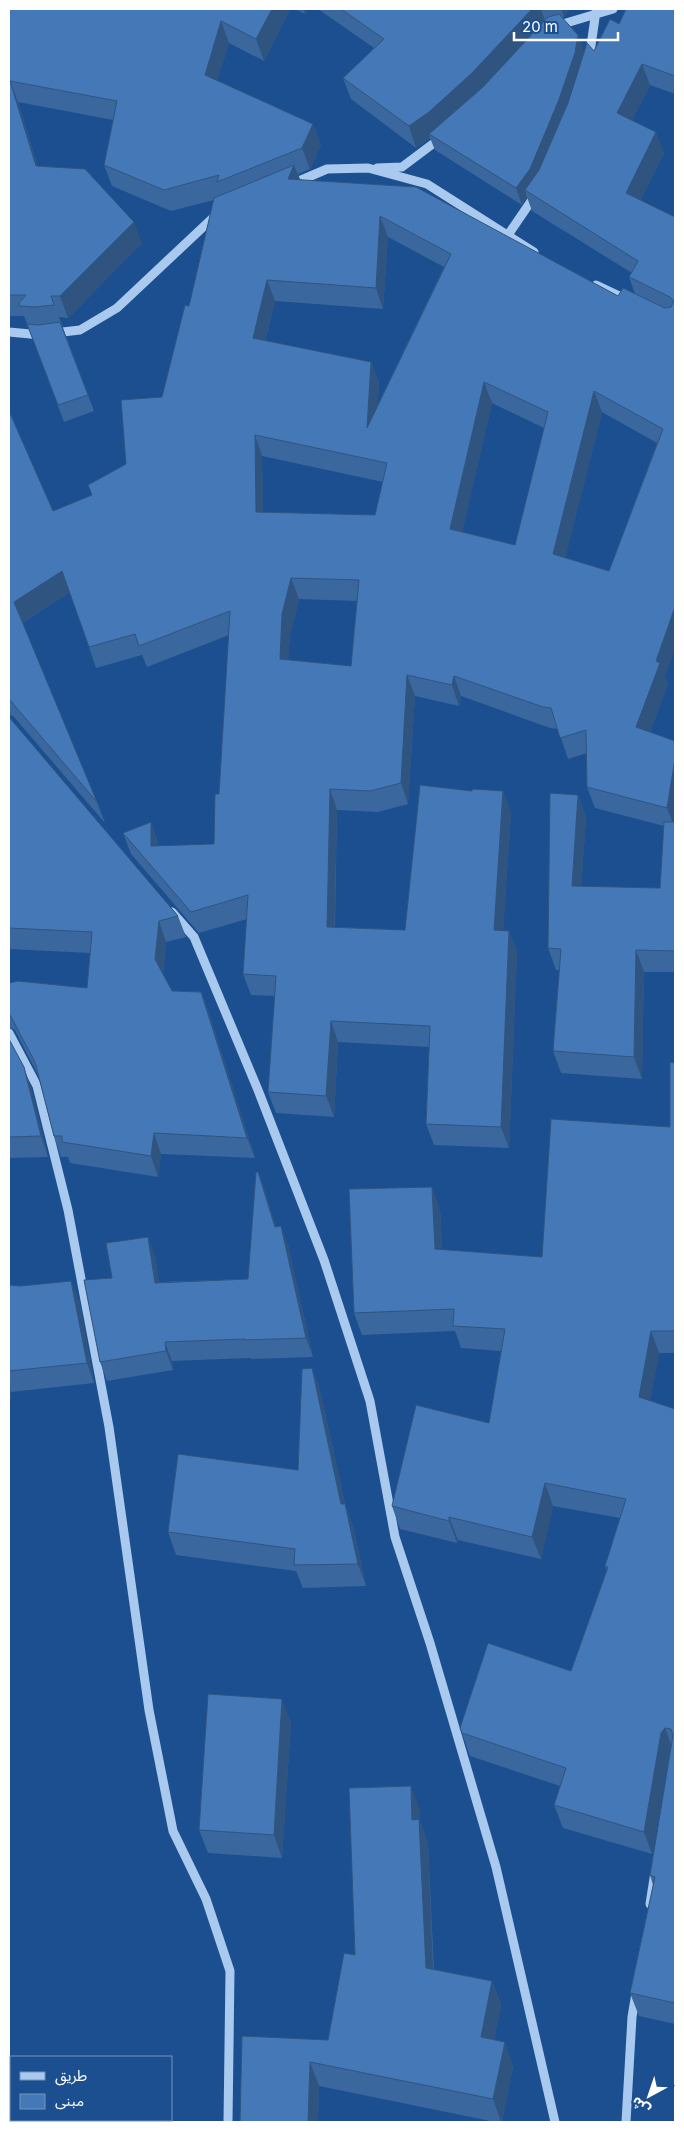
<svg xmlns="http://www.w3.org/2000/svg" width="684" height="2131" font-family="Inter,'Noto Sans Arabic',sans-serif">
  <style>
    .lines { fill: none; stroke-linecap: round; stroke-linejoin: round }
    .minor { stroke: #a9c9ee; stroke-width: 9 }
    .wall { fill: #3a679d; fill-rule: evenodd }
    .shaded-wall { fill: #305480 }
    .building { fill: #4478b7; stroke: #305480; fill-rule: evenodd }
  </style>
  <rect width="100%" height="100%" fill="#1b4f8f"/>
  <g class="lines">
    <!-- minor -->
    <path class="minor" d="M556,26L613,9
      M589,59L596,11
      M377,168L402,167L442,137
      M292,184L327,169L368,168L427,184L534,252
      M508,235L536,194
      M596,285L628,300
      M9,332L41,335
      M54,333L80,330L117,308L217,214
      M172,912L194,937L258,1090L324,1260L370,1401L395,1537L430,1643L496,1867L555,2122
      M9,1033L37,1086L68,1210L109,1427L149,1710L173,1831L206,1899L230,1971L228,2122
      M650,1904L655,1872
      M626,2122L632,2017L636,1993"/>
  </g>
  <!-- wall -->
  <path class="wall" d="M9,9H290L264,61L229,43L217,80L313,124L321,145L310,169L298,174L300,179L618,296L635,294L629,277L632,273L532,211L527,197L522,205L435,150L430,138L416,148L351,99L343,78L374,48L318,9H569L564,17L562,18L578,35L584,52L583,54L594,51L619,24L675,9V94L650,85L632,120L664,153L640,200L675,217L665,677L668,684L650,732L675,741V972H644L642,1079L561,1073L553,1051L559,970H556L548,948L578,795L586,817L581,887L660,888L664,826L595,808L587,787V753L568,759L558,729L550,728L461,696L459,706L415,696L408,804L378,812L337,810L335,927L405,930L511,812L503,931H509L517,952L509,1148L434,1145L426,1124L429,1047L338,1042L334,1117L276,1113L268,1092L275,996L251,995L243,974L247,919L199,933L131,854L123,833L151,822L158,843V846L214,844L219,794L229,635L147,667L142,655L96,668L70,592L22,623L97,802L105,823L14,717L11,715H9V411L53,511L92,495L126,464L162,397L189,306L214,200L171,211L112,186L104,165L113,120L18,102L38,167L142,243L68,318L59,317L94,411L64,422L24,316H9ZM388,237L444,267L377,406L379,383L371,362L265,341L275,301L383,309ZM492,403L544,428L515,545L462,532ZM602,412L657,443L609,571L565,558ZM262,456L383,482L375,515L263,512ZM299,599L357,601L351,666L288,660L290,635Z
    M295,9H308L305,14Z
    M9,717L178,916L186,937L166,942L163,974L172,991L201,992L209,1013L255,1158L161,1154L158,1177L70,1163L68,1157H61L54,1136L38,1075L15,1030L9,1027V983L87,988L90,953L9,949Z
    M9,1039L31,1088L48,1157L9,1158Z
    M675,1063V1353H659L650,1401L675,1409V2024L639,2016L630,1993L653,1885L650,1875L670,1754L669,1755L652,1854L563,1828L554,1805L560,1786L470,1756L462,1733L571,1671L607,1571L605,1566L620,1518L553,1506L541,1559L458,1540L457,1543L400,1529L392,1506L489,1423L501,1351L461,1348L455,1331L362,1335L354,1313L440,1209L442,1250L542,1257L670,1127Z
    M258,1172L276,1227L288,1245L313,1357L251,1359V1358L172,1361L173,1370L107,1381L100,1362L112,1278L155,1256L159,1282L248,1279Z
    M71,1281L79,1300L94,1383L11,1392V1398H9V1285L21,1286Z
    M312,1368L320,1390L345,1504L353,1526L366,1586L303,1588L296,1571L176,1555L168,1532L298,1470Z
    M291,1722L282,1858L208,1853L199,1830Z
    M420,1810V1821L428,1843L434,1970L492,1981L501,2005L494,2040L513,2066L502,2122H495L319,2086L318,2122H240L328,2040L355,1955Z"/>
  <!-- shaded-wall -->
  <path class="shaded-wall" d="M272,9H290L264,61L256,39Z
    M303,9H308L305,14Z
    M532,9H541L546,24L437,133L429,134L430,138L416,148L409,126Z
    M561,9H569L564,17Z
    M221,21L229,43L213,96L205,75Z
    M578,35L584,52L581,70L536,185L525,190L527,197L522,205L516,188Z
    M642,64L650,85L625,134L617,113Z
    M10,81L18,102L44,188L36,166Z
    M313,124L321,145L310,169L302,148Z
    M656,132L664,153L634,214L626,193Z
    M294,165L302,186L288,179Z
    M380,216L388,237L383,309L376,288Z
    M134,222L142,243L68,318L60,296Z
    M267,280L275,301L260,359L253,338Z
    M371,362L379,383L375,449L367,428Z
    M484,382L492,403L458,550L450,529Z
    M594,391L602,412L561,575L553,554Z
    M255,435L262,456L264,533L256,512Z
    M62,571L70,592L21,623L14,602Z
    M291,578L299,599L290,635L287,680L280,659L282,614Z
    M675,607V650L665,677L668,684L644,748L636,727L656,661Z
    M407,675L415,696L408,804L401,783Z
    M454,676L461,696L459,706L452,685Z
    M675,759V828L667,808Z
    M330,789L337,810L334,948L327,927Z
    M503,791L511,812L502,951L494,930Z
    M578,795L586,817L580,908L572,886Z
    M151,822L158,843V867L151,846Z
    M159,921L166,942L162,980L155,959Z
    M509,931L517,952L509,1148L501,1127Z
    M636,950L644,972L642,1079L634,1057Z
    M201,992L209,1013L255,1158L247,1138Z
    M331,1021L338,1042L334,1117L326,1096Z
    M24,1067L31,1088L48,1157L41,1136Z
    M154,1133L161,1154L158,1177L151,1156Z
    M258,1172L265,1190L282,1246L275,1227Z
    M432,1187L440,1209L443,1272L435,1249Z
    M281,1226L288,1245L313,1357L306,1338Z
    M148,1237L155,1256L162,1301L155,1283Z
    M71,1281L79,1300L94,1383L87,1363Z
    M651,1331L659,1353L647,1420L639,1397Z
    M165,1342L172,1361L173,1370L166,1351Z
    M312,1368L320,1390L350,1527L341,1504Z
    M9,1385L11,1392V1398L9,1393Z
    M545,1483L553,1506L541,1559L532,1537Z
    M345,1504L353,1526L366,1586L358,1564Z
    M449,1517L458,1540L457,1543L449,1521Z
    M282,1699L291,1722L282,1858L274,1835Z
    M665,1728L673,1750L669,1755L652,1854L644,1832L661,1733Z
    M411,1786L420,1810V1821L428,1843L434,1993L426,1968L412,1820Z
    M492,1981L501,2005L490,2062L481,2037Z
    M505,2042L513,2066L502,2122H501L493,2099Z
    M310,2062L319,2086L318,2122H308Z"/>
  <!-- building -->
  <path class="building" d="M9,9H272L256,39L221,21L205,75L313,124L302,148L217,182L219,175L164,190L104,165L117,101L10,81L36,166L85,169L134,222L60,296H51L54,305L35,307L20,306L19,303L26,295H9Z
    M341,9H532L472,73L429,112L409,126L343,78L384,39Z
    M626,9H675V76L642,64L617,113L656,132L626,193L675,217V607L656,661L660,663L636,727L675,741V759L667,808L587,787L586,730L560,738L551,708L543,707L454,676L452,685L407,675L401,783L370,791L330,789L327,927L405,930L420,785L472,791L473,789L503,791L494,930L509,931L501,1127L426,1124L430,1026L331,1021L326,1096L268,1092L276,976L243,974L248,895L191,912L123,833L151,822V846L214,844L215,794H219L230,611L139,646L135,634L89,647L62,571L14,602L97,802L9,699V411L53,511L92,495L88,485L126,464L121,400L162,397L185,305L189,306L214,198L294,165L288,179L416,187L618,296L623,288L665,308L671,307L674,301L670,297L629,277L638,261L525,190L539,170L568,103L587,43L594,51L610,19L619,24ZM380,216L451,254L367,428L371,362L253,338L267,280L376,288ZM484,382L548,412L515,545L450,529ZM594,391L663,429L609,571L553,554ZM255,435L387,463L375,515L256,512ZM291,578L359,580L351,666L280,659L282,614Z
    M559,14L578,35L575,53L558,102L530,169L516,188L429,134L483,87L548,17Z
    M60,322L88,395L58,405L27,324L38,325Z
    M9,717L178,916L159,921L155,959L172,991L201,992L247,1138L154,1133L151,1156L62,1142V1136H54L35,1062L9,1013V983L18,981L87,988L92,932L9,928Z
    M550,793L578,795L572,886L660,888L664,822H675V951L636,950L634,1057L553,1051L561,949L548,948Z
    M9,1039L24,1067L41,1136L9,1137Z
    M670,1062L675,1063V1331H651L639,1397L675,1409V2003L630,1993L655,1877L650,1875L673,1735L671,1729L665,1728L661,1733L644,1832L554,1805L566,1768L462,1733L460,1728L488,1643L571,1671L608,1567L605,1566L626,1499L545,1483L532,1537L449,1517V1521L392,1506L416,1405L489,1423L505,1329L453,1326L454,1309L354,1313L349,1189L432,1187L435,1249L542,1257L551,1119L670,1127Z
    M256,1172H258L275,1227L281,1226L306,1338L244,1340L245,1339L165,1342L166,1351L100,1362L84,1280L112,1278L106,1243L148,1237L155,1283L248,1279Z
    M71,1281L87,1363L9,1371V1285L21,1286Z
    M312,1368L341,1504H345L358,1564L294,1565L295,1549L168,1532L178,1454L298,1470L302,1369Z
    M208,1694L282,1699L274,1835L199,1830Z
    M411,1786L412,1820L419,1819L426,1968L492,1981L481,2037L505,2042L493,2099L310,2062L308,2122H240L242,2036L328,2040L344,1953L355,1955L349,1788Z"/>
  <!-- border -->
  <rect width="684" height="2131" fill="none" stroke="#ffffff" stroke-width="20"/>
  <!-- legend -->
  <rect x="10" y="2056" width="162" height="65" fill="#1b4f8f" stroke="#7695bc"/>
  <rect x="20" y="2072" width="25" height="8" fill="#a9c9ee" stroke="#7695bc"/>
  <text x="55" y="2081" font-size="15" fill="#ffffff">طريق</text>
  <rect x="20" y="2094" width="25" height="15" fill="#4478b7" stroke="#7695bc"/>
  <text x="55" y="2106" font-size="15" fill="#ffffff">مبنى</text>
  <!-- north arrow -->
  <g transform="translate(649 2096) rotate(220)" stroke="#1b4f8f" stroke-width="4" paint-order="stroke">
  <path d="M0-4L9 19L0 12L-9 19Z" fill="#ffffff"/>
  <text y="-8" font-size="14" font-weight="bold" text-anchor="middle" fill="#ffffff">ش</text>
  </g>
  <!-- scale -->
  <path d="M514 32v8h104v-8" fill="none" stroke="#ffffff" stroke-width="2.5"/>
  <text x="522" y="32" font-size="15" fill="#ffffff" stroke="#1b4f8f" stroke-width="4" paint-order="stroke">20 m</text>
</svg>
